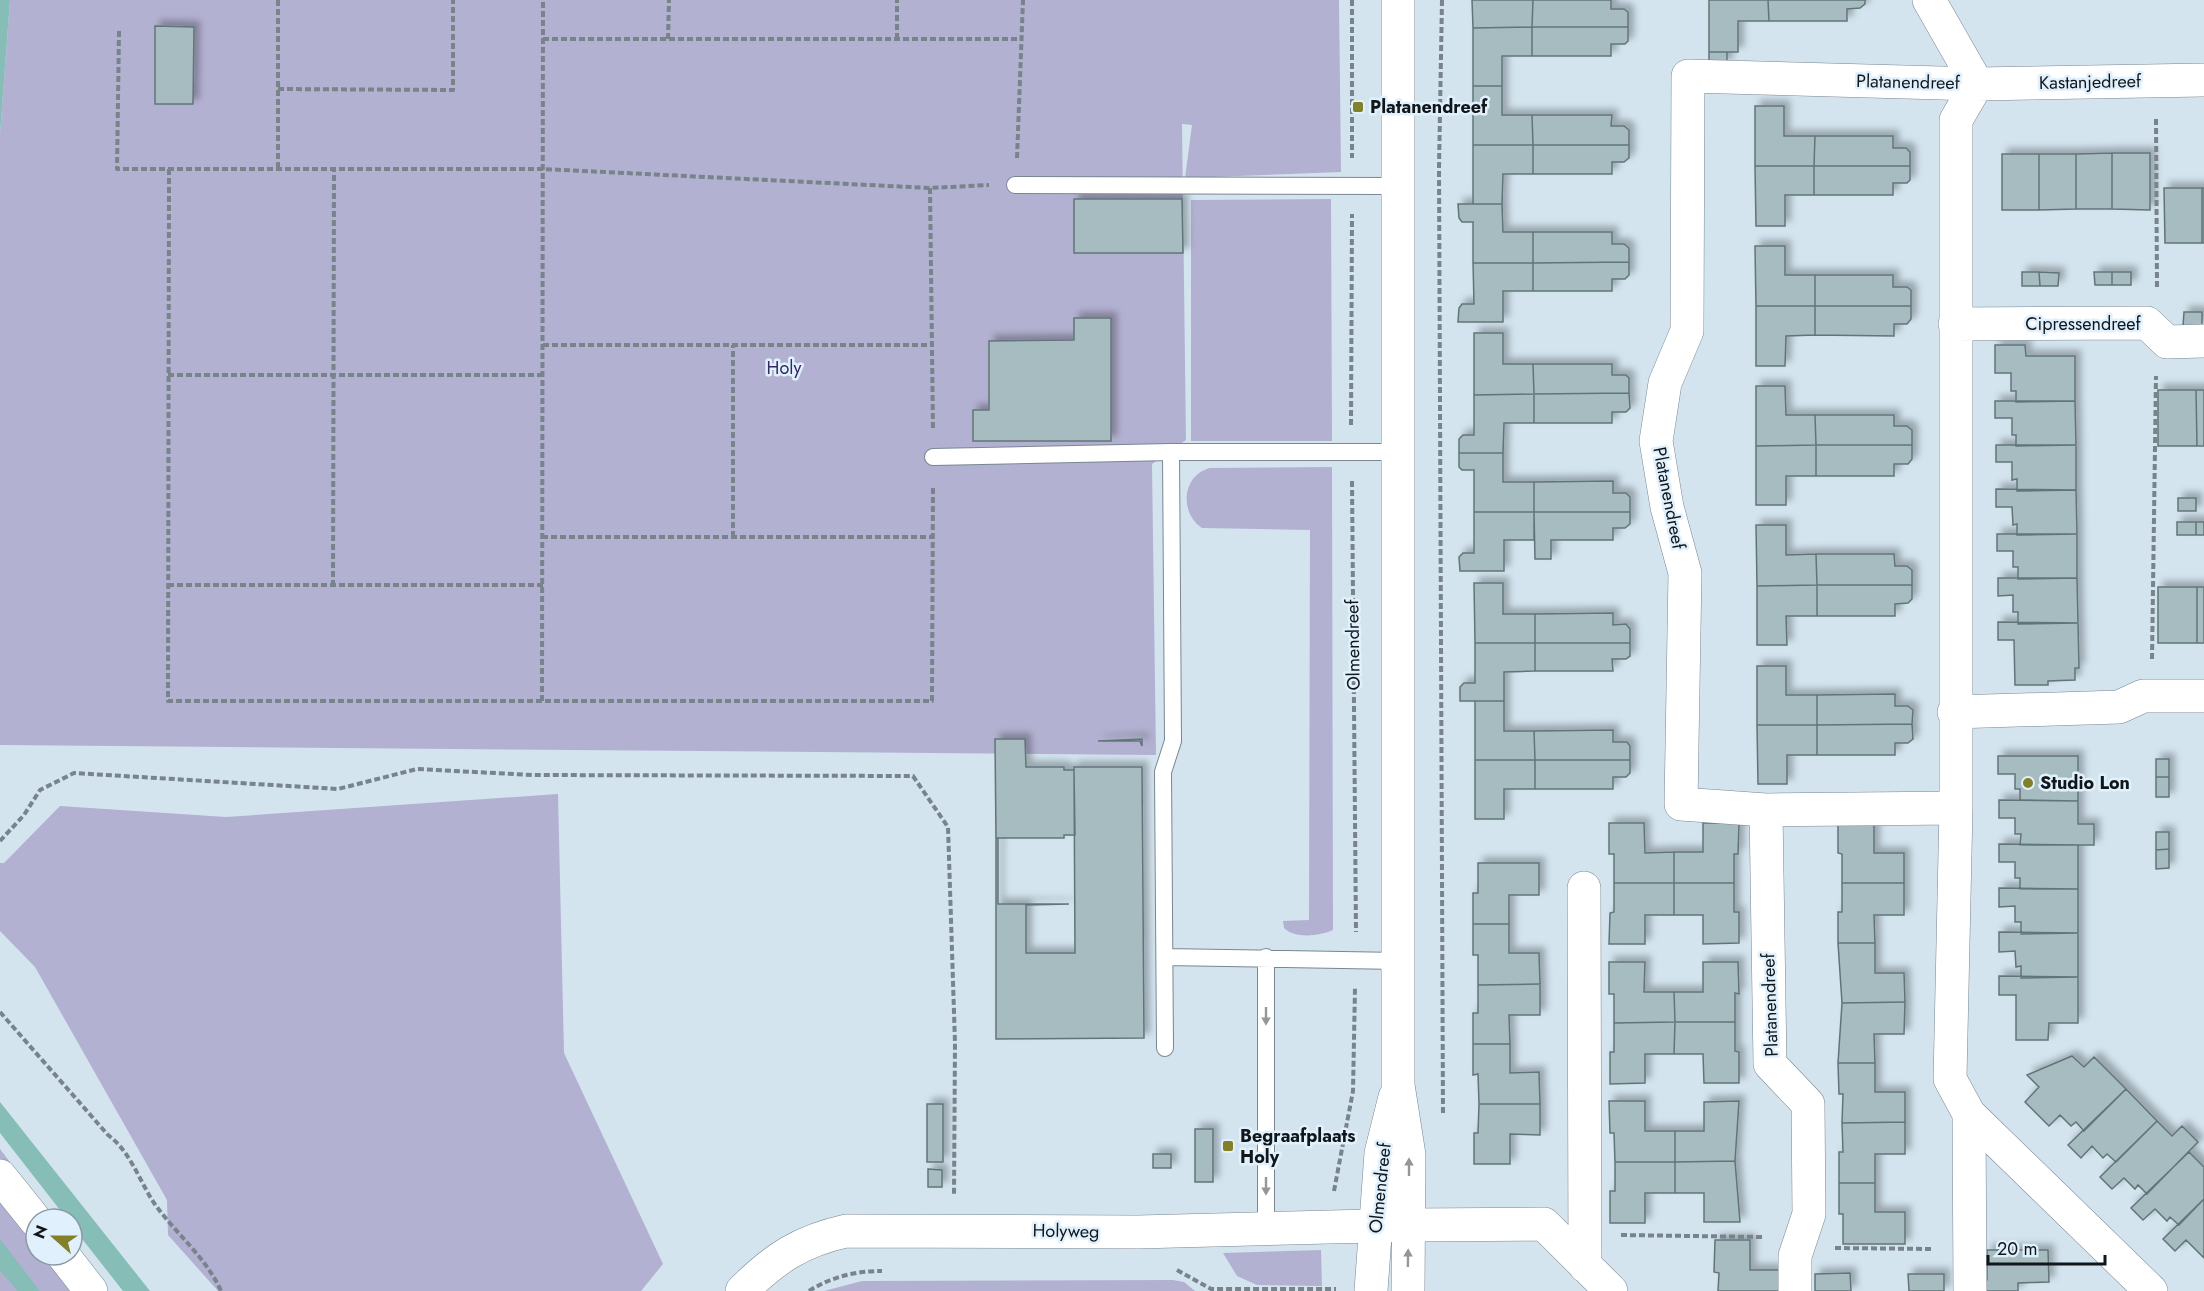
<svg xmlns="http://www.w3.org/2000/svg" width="2204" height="1291" font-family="Jost,sans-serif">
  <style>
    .green { fill: #b3b1d1 }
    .water { fill: #86bdb6 }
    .building { fill: #a7bcc0; stroke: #617578; stroke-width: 1.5; filter: url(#shadow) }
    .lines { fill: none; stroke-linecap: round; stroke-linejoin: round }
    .service-casing { stroke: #788792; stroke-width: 18 }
    .minor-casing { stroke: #788792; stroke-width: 34 }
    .tertiary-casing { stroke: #788792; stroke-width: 34 }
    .path { stroke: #78838b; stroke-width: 4; stroke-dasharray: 6 3; stroke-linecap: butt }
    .service { stroke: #fff; stroke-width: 16 }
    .minor { stroke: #fff; stroke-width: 33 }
    .tertiary { stroke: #fff; stroke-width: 33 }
    .oneway { fill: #949698 }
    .poi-dot { fill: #828028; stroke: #e0f1fd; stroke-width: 2 }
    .labels { text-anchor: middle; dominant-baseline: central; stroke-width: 5; stroke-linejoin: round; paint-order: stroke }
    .street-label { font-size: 18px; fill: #11161a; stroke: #e0f1fd }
    .poi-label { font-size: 18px; font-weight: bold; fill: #11161a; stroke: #e0f1fd; text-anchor: start }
    .park-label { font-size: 18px; fill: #332a5d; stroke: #e0f1fd }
  </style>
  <defs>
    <filter id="shadow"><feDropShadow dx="5.5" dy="-5.5" stdDeviation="3" flood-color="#0004"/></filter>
  </defs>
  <rect width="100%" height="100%" fill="#d3e4ef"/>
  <!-- green -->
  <path class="green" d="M10,0H1339L1341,172L1185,178L1192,125L1182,124L1186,440L1152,464L1156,755L0,745V134Z
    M1331,199L1332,441H1191V200Z
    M1332,467L1333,930C1320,936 1295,939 1284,928L1283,921L1309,920L1310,530L1202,528C1179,513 1182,475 1210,468Z
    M558,794L564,1053L663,1264L641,1291H218L168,1235L167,1200L35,967L0,931V863H4L60,806L226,817Z
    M0,1149L53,1219H36V1255H72L106,1291H0Z
    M1321,1250L1322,1286L1257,1285L1237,1276L1223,1253Z
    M1173,1280L1184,1282L1195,1291H824L862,1281Z"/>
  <!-- water -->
  <path class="water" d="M0,0H10L0,134Z
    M0,1102L150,1291H123L72,1226V1219H67L0,1133Z
    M0,1239L40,1291H18L0,1271Z"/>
  <!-- building -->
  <path class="building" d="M1472,0H1533L1532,27L1473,28Z
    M1533,0H1611V9H1624L1628,12V27H1532Z
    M1709,0H1768L1769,21H1738V52H1709Z
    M1768,0H1865V4L1860,8L1847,9V21H1769Z
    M155,26L194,27L193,104H155Z
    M1532,27V56H1502V86H1473V28Z
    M1532,27H1628V41L1625,44H1611V56H1532Z
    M1709,52H1727V64H1709Z
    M1473,86H1502V115H1532L1533,145H1473Z
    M1755,106H1784V136H1815L1814,166H1755Z
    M1532,115H1612L1611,126H1624L1629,130V145H1533Z
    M1815,136H1893V148H1906L1910,152V166H1814Z
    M1473,145H1533V174H1503L1502,204H1473Z
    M1533,145H1629V158L1624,162H1612V174H1533Z
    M2112,153H2150V210L2112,209Z
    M2112,153V209H2076V154Z
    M2002,154H2039V210H2002Z
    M2039,154H2076V209L2039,210Z
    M1755,166H1814V195H1785V226H1756Z
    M1814,166H1910V180L1907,183H1893V195H1814Z
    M2164,188H2202V243H2165Z
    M2202,188H2204V243H2202Z
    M1074,199H1182L1183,253H1074Z
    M1458,204H1502L1503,232H1533V263H1473V222H1462L1459,218Z
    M1533,232H1612V244H1624L1629,248V262L1533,263Z
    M1755,246H1785V275H1815V306H1756Z
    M1629,262V275L1625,279H1612V291H1533V263Z
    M1473,263H1533V291H1503V322H1458L1459,308L1462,304H1474Z
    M2022,272H2039L2040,286H2022Z
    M2039,272L2059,273L2058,286H2040Z
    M2094,272H2112V285H2095Z
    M2112,272H2131V285H2112Z
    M1815,275H1893V287H1907L1911,290V306H1815Z
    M1756,306H1815V335L1786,336L1785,366H1756Z
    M1815,306H1911V319L1907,324H1894V336L1815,335Z
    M2184,312H2202V326H2183Z
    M1074,318H1111V441H973V410H989V341L1074,340Z
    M1474,333H1503V364H1533L1534,394L1474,395Z
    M1995,345H2025L2026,356H2075V401L2016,402V391H2011V373H1995Z
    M1533,364H1612V375H1626L1629,378V393L1534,394Z
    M1756,386H1785L1786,415H1815L1816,445L1756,446Z
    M2158,390H2196L2197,446H2158Z
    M2196,390H2204V446H2197Z
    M1629,393L1630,408L1626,412H1612V423H1534V394Z
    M1534,394V423H1504L1503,453H1459V439L1463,435H1474V395Z
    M1995,401H2075L2076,445L2016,446V435H2012V418H1995Z
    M1815,415H1894V426H1907L1912,430V445H1816Z
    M1816,445V476H1786V505H1756V446Z
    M1816,445H1912V459L1908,464H1894V476H1816Z
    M1996,445H2076V490L2017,491V479L2012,480V462H1996Z
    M1459,453H1503V482H1534V512H1474V470H1462L1459,467Z
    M1613,481V493H1626L1630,497V512H1534V482Z
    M1996,489L2076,490L2077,534L2017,535V524L2013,525L2012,507H1996Z
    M2178,498H2196V511H2178Z
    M1474,512H1534V540H1504V571H1460L1459,557L1463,553H1474Z
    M1534,512H1630V524L1625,528H1613V540H1551V559H1535Z
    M2177,522H2196V535H2177Z
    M2196,522H2204V535H2196Z
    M1756,525H1786V555L1816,554L1817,585L1757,586Z
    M1997,534H2077V578L2018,579V567H2013V551H1997Z
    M1816,554H1894L1895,566H1907L1912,570V585H1817Z
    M1998,578H2077L2078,623L2018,624V612H2013V595L1998,596Z
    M1474,583H1503V614H1535V643H1475Z
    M1817,585V616H1786L1787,645H1757V586Z
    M1817,585H1912V599L1908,603L1895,604V616H1817Z
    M2158,587H2197V643H2158Z
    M2197,587H2204V643H2197Z
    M1613,613V625L1626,624L1630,629V643H1535V614Z
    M1998,622L2078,623L2079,668H2075V680L2048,681V685H2015L2014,640H1998Z
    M1475,643H1535V671L1504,672V701H1460V687L1464,683H1475Z
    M1535,643H1630V656L1626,659H1612L1613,671H1535Z
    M1757,666H1786V695H1817V725H1757Z
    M1895,694V706H1908L1913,710L1912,724L1817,725V695Z
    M1475,701H1504V731H1534L1535,760H1475Z
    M1912,724L1913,739L1908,743H1895V755H1817V725Z
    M1757,725H1817V755H1787V784H1758Z
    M1613,730V742H1627L1630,746V760H1535L1534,731Z
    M995,739H1025L1026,767H1064V770H1074L1075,835H1064V838H996Z
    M1142,739V746L1140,741H1098Z
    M1998,756H2078V801L2020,800V789H2015V774H1998Z
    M2156,759H2169V777H2156Z
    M1475,760H1535V789H1504V819H1475Z
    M1535,760H1630V773L1626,777H1613V789H1535Z
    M1074,767H1142L1144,1038L996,1039V838H998V904H1069L1026,905V953H1075Z
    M2156,777H2169V797H2156Z
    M1999,800L2078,801V824H2094V845H2020L2021,834H2015V818H1999Z
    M1838,822H1874V853H1904V883H1842V854L1838,853Z
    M1609,823H1644L1645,853L1674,852V883H1614V854H1609Z
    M1703,823H1739L1738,854H1734V883H1674V852H1703Z
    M2156,832H2169V849L2156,850Z
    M1999,844L2078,845V889H2020V878H2015V862H1999Z
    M2169,849V868L2156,869V850Z
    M1478,863H1539V895H1509V924H1473V893H1478Z
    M1614,883H1674V915H1645V944H1609L1610,913L1614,912Z
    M1674,883H1734V912H1739V943L1703,944V915H1674Z
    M1842,883H1904V915H1874L1875,943H1838V912H1842Z
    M1999,888L2078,889V933L2021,934V922H2015V906L1999,907Z
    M1473,924H1509V953H1539L1540,984L1478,985V955H1473Z
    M1999,932L2078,933V977L2021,978V966L2016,967L2015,951L1999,952Z
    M1838,943H1875V973H1904L1905,1002L1842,1003Z
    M1609,962H1645L1644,992H1674L1675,1022L1614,1023V994H1609Z
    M1703,962H1738L1739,994L1735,993V1022H1675L1674,992H1703Z
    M1999,976L2078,977V1023H2049L2048,1040H2016V995H1999Z
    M1540,984V1015H1509L1510,1044H1473V1013H1478V985Z
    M1905,1002L1904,1034H1874L1875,1063H1838L1842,1003Z
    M1675,1022H1735V1051L1739,1052V1083H1704L1703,1054H1674Z
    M1675,1022L1674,1054H1645V1083L1610,1084V1052H1614V1023Z
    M1473,1044H1510V1073L1539,1072L1540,1104H1479L1478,1074L1473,1075Z
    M2072,1056L2084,1067L2094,1057L2126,1089L2084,1131L2076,1122L2071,1126L2060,1115L2049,1126L2025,1102L2039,1087L2027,1075Z
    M1838,1063H1875V1092H1905V1122L1842,1123L1843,1094H1839Z
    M2126,1089L2157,1121L2116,1162L2107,1154L2103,1158L2092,1146L2081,1158L2068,1145Z
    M1609,1101H1645V1131H1675V1162H1615L1614,1133H1610Z
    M1739,1101L1735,1161L1675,1162V1131H1704V1102Z
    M927,1104H943V1162H927Z
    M1479,1104H1540V1135L1510,1134V1164H1474V1133H1478Z
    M2157,1121L2172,1136L2182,1126L2198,1142L2147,1194L2138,1185L2135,1189L2124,1178L2112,1189L2100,1177Z
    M1905,1122V1154H1875V1183H1839V1152H1843L1842,1123Z
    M1195,1129H1213V1182H1195Z
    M2189,1152L2204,1167V1199L2179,1225L2170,1217L2167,1221L2155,1209L2143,1220L2131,1208Z
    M1153,1154H1171V1168H1153Z
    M1735,1161L1740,1222H1704V1193H1675V1162Z
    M1615,1162H1675V1193H1645V1223H1610V1191H1615Z
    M928,1169L942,1170V1187H928Z
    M1839,1183H1875V1212H1905V1244H1843V1214H1839Z
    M2204,1199V1258L2186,1240L2175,1251L2163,1239Z
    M1715,1240H1750V1270H1780V1291H1718L1719,1273L1714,1272Z
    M1987,1250H2048L2049,1282L2018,1283V1291H1983V1281L1987,1280Z
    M1850,1273L1851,1291H1815V1274Z
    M1908,1274H1944V1291H1909Z"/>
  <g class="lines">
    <!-- service casing -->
    <g class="service-casing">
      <path id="service" d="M1015,185L1398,186
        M933,457L1171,452
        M1165,957L1399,961
        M1266,957V1230
        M1165,1048L1163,772L1173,741L1171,452H1398"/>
    </g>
    <!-- minor casing -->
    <g class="minor-casing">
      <path id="minor" d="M1929,0L1977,84L1956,120V808L1950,1079L1969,1114L2151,1291
        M1955,324L2147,323L2167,342L2204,341
        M1954,712L2119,707L2143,696H2204
        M1956,808L1766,810L1681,804L1685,573L1667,507L1656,441L1665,383L1687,331L1688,76L1977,84L2204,80
        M1766,810L1770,1064L1808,1104L1809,1214L1795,1256V1291
        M1584,888L1585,1266
        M1969,1114L1970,1291
        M1409,1225L1544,1224L1611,1291"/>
    </g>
    <!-- tertiary casing -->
    <g class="tertiary-casing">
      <path id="tertiary" d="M1398,0V1085L1409,1155L1408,1291
        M0,1176L36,1221
        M63,1255L91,1291
        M742,1291C775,1258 801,1241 846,1231L1138,1232L1409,1225
        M1371,1291L1381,1153L1395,1097"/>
    </g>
    <!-- path -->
    <path class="path" d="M278,0V169
      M1352,0V158
      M1442,0L1439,168L1443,1115
      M119,31L117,169H543L930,188L989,185
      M543,39H1023
      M668,39L669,0
      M897,39V0
      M278,89L453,90V0
      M2156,119L2157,287
      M1017,158L1023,0
      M169,169L168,701H932L933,485
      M930,188L933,430
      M543,345H933
      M168,375H543
      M1351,425L1352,214
      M1352,481L1356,932
      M542,537H932
      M733,537V345
      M168,585H543
      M333,586L334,169
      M2152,659L2156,376
      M542,701L543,0
      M0,841L24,815L40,790L74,773L338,789L417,769L532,775L913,776L948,827L955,1043L954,1194
      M0,1012L108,1135C130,1151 139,1180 154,1203C175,1233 206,1257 221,1291
      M1334,1191L1353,1091L1355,988
      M1621,1235L1764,1237
      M1835,1248L1933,1249
      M1177,1270L1211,1289H1336
      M809,1291C831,1277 855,1271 882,1271"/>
    <!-- service -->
    <use href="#service" class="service"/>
    <!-- minor -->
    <use href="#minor" class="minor"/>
    <!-- tertiary -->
    <use href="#tertiary" class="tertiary"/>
  </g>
  <!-- one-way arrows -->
  <defs><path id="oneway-solid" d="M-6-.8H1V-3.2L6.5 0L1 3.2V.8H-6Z" transform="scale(1.5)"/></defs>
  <g class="oneway">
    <use href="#oneway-solid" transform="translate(1266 1016) rotate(90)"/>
    <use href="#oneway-solid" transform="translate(1409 1167) rotate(-90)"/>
    <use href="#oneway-solid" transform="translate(1266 1186) rotate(90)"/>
    <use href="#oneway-solid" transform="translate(1408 1258) rotate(-89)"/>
  </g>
  <!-- markers -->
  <g class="poi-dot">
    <rect x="1352" y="101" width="12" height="12" rx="3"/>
    <circle cx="2028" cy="783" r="6"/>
    <rect x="1222" y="1140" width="12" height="12" rx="3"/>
  </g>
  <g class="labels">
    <!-- street labels -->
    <g class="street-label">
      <text transform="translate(1908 82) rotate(1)">Platanendreef</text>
      <text transform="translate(2090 82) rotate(-1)">Kastanjedreef</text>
      <text x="2083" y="324">Cipressendreef</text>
      <text transform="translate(1669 498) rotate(79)">Platanendreef</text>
      <text transform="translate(1353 645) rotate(-91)">Olmendreef</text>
      <text transform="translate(1770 1005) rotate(-92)">Platanendreef</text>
      <text transform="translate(1380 1188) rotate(-84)">Olmendreef</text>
      <text transform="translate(1066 1231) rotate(1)">Holyweg</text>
    </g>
    <!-- poi labels -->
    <g class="poi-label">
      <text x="1370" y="107">Platanendreef</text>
      <text x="2040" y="783">Studio Lon</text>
      <text x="1240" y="1136">Begraafplaats<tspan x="1240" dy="21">Holy</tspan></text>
    </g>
    <!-- park labels -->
    <g class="park-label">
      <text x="784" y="368">Holy</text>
    </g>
  </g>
  <!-- north arrow -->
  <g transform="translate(54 1237) rotate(291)"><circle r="28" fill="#e0f1fd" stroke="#8d99a2" stroke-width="1.5"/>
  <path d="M0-4.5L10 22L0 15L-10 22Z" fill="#828028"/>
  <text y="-9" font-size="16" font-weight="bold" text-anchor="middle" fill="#11161a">N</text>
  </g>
  <!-- scale -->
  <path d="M1988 1255v9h117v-9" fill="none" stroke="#11161a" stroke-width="3"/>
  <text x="1997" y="1255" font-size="18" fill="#11161a" stroke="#e0f1fd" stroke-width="4.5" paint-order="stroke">20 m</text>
</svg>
